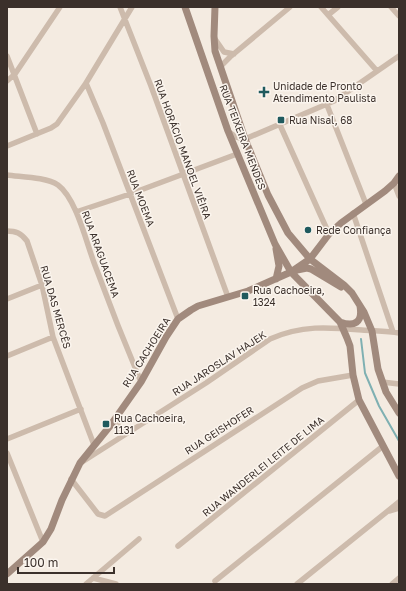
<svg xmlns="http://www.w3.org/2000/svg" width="406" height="591" font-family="'Golos Text',sans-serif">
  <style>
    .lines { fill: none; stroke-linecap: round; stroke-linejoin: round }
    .stream { stroke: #7fb0b2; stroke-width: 2 }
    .street { stroke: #cdbbac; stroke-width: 5.5 }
    .secondary { stroke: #a18a7d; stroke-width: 7 }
    .poi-dot { fill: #1f5a5e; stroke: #fbf5ee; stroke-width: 1.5 }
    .labels { text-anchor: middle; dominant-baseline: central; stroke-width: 3; stroke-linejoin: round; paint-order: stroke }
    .poi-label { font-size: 10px; fill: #3b302b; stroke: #fbf5ee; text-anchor: start }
    .street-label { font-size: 10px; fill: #3b302b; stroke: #fbf5ee }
  </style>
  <rect width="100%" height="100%" fill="#f4ebe1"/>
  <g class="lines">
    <!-- stream -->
    <path class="stream" d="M361,339L365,373L379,406L399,441"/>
    <!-- street -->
    <path class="street" d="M120,7L151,86L228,297
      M321,7L377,71
      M391,7L399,16
      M328,15L338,7
      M215,39L224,52L234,54
      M7,56L37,134
      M220,67L230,57L290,7
      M7,81L15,74L60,7
      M86,83L103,123L178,319
      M327,105L366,204
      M280,125L329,234
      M229,132L236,137L245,139L334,101L399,56
      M7,146L51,128L57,124L86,83L132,7
      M7,175C21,177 46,177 58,185C77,199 87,246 96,268C110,306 125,344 141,382
      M394,183L399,196
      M76,212L130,194L237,154
      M353,213L393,332
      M7,231C16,231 21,233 27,241L42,285L53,337L94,445
      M7,299L42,285
      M7,356L53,337
      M382,382L399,384
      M116,418L120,430L127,433
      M7,439L81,409
      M7,453L43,542
      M82,462L206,383L270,339C301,325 328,327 362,330C374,331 387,331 399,333
      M71,479L98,514L105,516L302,388L318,381L353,375
      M389,511L399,508
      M178,546L359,400
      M93,578L116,584
      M215,581L383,446
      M86,584L139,539
      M297,584L399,502
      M392,584L399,578"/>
    <!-- secondary -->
    <path class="secondary" d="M185,7L228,131L275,244L291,272L340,322L347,338L350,346L353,375L359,400L399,476
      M215,7L214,36L215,51L245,139L268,195L288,233L310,259L344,285L352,293L364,312L372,331L378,369L386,392L399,413
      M276,249L279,266L276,279
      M297,270L307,268L311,269L341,287
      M340,322C354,327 363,323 360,306
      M7,574L43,542L51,529L62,500L80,463L110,426L141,382L166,337L178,319L191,310L198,306L248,291L291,272L310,259L329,234L341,223L385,191L394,183L399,176"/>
  </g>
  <!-- markers -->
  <g class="poi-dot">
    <path d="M262 86h4v4h4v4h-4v4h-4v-4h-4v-4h4z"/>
    <rect x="277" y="116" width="8" height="8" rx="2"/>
    <circle cx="308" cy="230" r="4"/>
    <rect x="241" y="292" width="8" height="8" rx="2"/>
    <rect x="102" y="420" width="8" height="8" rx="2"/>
  </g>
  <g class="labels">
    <!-- poi labels -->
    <g class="poi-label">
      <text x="273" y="86">Unidade de Pronto<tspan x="273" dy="12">Atendimento Paulista</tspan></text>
      <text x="289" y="120">Rua Nisal, 68</text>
      <text x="316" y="230">Rede Confiança</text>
      <text x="253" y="290">Rua Cachoeira,<tspan x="253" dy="12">1324</tspan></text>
      <text x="114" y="418">Rua Cachoeira,<tspan x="114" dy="12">1131</tspan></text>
    </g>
    <!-- street labels -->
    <g class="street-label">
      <text transform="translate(243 137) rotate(69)">RUA TEIXEIRA MENDES</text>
      <text transform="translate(183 149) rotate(70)">RUA HORÁCIO MANOEL VIÊIRA</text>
      <text transform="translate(141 198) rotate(69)">RUA MOEMA</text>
      <text transform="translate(101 254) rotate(70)">RUA ARAGUACEMA</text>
      <text transform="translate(56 307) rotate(74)">RUA DAS MERCÊS</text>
      <text transform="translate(146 352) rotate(-58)">RUA CACHOEIRA</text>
      <text transform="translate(219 363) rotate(-33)">RUA JAROSLAV HAJEK</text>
      <text transform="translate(219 430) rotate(-33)">RUA GEISHOFER</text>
      <text transform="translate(263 466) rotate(-39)">RUA WANDERLEI LEITE DE LIMA</text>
    </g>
  </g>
  <!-- border -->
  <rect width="406" height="591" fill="none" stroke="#3b302b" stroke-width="16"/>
  <!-- scale -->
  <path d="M18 567v6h96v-6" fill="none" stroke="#3b302b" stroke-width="2"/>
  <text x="24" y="567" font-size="12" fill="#3b302b" stroke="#fbf5ee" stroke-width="3" paint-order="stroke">100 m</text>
</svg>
